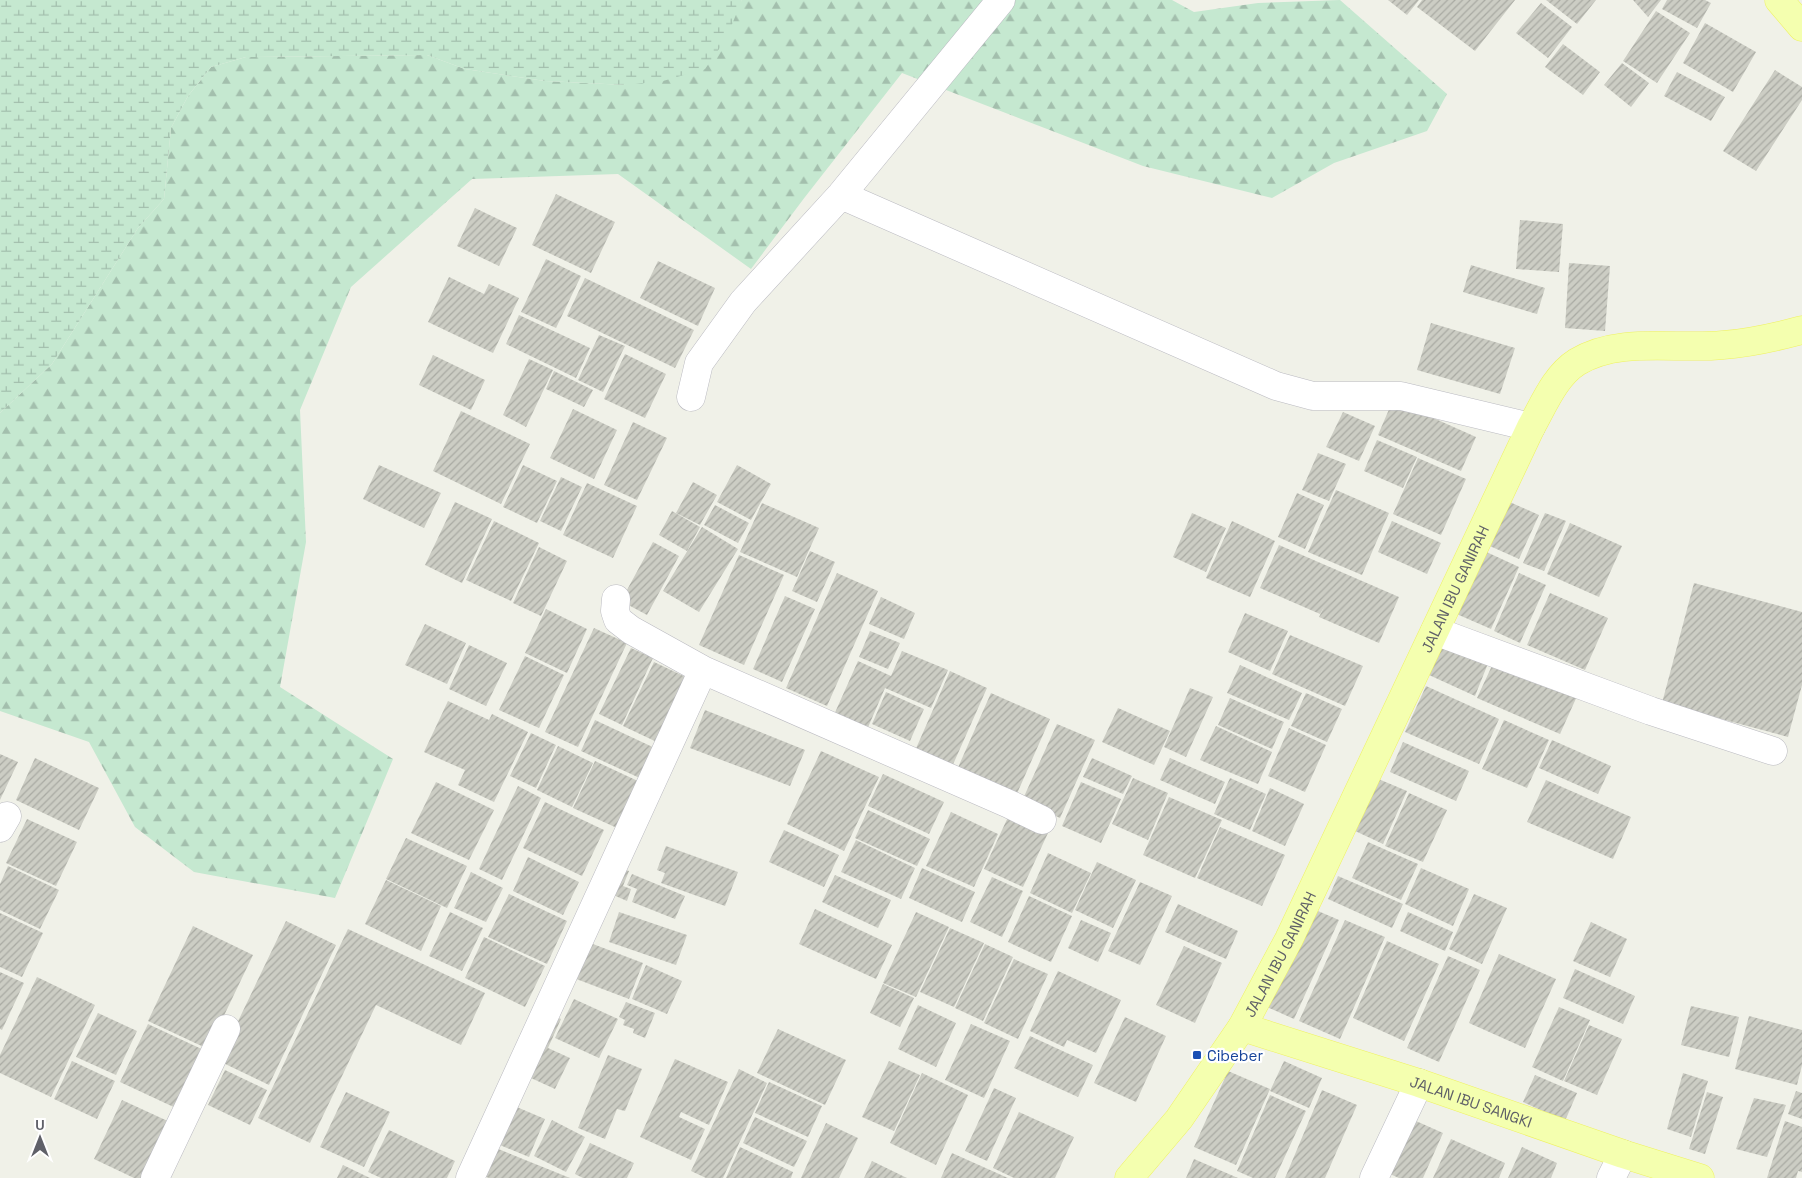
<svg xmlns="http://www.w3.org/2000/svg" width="1802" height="1178" font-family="'Space Grotesk',sans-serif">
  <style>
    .forest { fill: url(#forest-firs) }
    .wetland { fill: url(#wetland-marsh) }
    .building { fill: url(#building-hatch) }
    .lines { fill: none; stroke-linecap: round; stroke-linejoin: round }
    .minor-casing { stroke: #babac1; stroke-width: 29 }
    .major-casing { stroke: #eff260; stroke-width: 29 }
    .minor { stroke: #fff; stroke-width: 28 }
    .major { stroke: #f4ffaf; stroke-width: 28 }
    .transit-dot { fill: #1a4fb4; stroke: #fff; stroke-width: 2 }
    .labels { text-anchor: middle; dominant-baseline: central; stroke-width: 4.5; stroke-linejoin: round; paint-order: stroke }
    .street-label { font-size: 15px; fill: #5f6068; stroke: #fff }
    .transit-label { font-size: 15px; fill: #164399; stroke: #fff; text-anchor: start }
  </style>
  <defs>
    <pattern id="forest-firs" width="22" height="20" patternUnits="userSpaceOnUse" patternTransform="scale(1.25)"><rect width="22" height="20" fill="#c5e8d0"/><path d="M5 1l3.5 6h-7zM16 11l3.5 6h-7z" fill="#a3bfad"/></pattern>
    <pattern id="wetland-marsh" width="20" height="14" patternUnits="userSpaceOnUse" patternTransform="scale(1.25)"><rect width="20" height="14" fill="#c5e8d0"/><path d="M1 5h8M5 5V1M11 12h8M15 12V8" fill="none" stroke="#a3bfad"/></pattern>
    <pattern id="building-hatch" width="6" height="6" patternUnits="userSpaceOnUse" patternTransform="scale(1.25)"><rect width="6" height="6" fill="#cccdc4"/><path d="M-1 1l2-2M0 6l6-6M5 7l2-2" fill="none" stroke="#a9aaa3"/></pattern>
  </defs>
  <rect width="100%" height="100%" fill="#f0f1e8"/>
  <!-- forest -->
  <path class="forest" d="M742,0H1172L1194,12L1258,3L1340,0L1447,94L1427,131L1334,163L1272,198L1143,166L902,73L805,197L751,269L618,174L472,179L351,287L300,410L306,542L280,687L393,759L335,898L194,872L135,827L89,742L0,711V413L52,364L138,228L164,199L171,128L188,96L211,67L246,57L427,55L465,69L545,81L626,85L740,3Z"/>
  <!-- wetland -->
  <path class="wetland" d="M0,0H742L726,39L705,69L663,81L626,85L545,81L465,69L427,55L246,57L211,67L188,96L171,128L164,199L138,228L52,364L0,413Z"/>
  <!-- building -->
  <path class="building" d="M1388,0H1419L1407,15Z
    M1422,0H1515L1475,51L1417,7Z
    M1546,0H1596L1577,24Z
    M1633,0H1661L1648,17Z
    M1667,0H1705L1711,3L1697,28L1662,9Z
    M1541,3L1572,27L1548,58L1516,33Z
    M1656,11L1690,33L1657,83L1623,61Z
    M1705,23L1756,52L1733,92L1683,63Z
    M1563,44L1600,72L1583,95L1545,67Z
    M1622,63L1649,83L1631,107L1604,85Z
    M1775,70L1802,87V100L1756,171L1723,151Z
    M1677,72L1725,97L1711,121L1664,96Z
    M556,194L615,222L591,273L532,245Z
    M475,208L517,228L499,266L457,246Z
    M1520,220L1563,224L1559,272L1516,269Z
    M546,259L581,276L556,328L521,312Z
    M658,261L715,288L698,326L640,298Z
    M1569,263L1610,266L1605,331L1565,328Z
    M1471,265L1545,288L1537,314L1463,292Z
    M449,277L484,294L489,284L519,298L493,353L428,322Z
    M585,278L694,330L675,368L567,316Z
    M519,315L590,348L576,378L506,344Z
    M1431,323L1515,348L1500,394L1417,370Z
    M599,335L625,346L603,392L578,380Z
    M625,354L666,374L645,418L604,399Z
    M433,355L485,380L471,410L419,385Z
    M529,359L553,370L526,427L503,415Z
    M554,371L593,390L584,407L546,389Z
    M1393,400L1476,437L1461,471L1378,435Z
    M573,409L617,430L594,479L550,458Z
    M461,411L530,444L501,504L433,471Z
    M1343,412L1375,426L1359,461L1326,447Z
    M633,422L667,438L637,500L604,485Z
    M1377,440L1417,457L1403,488L1364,471Z
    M1318,453L1346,464L1329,501L1302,490Z
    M1418,458L1466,479L1441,535L1393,514Z
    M379,465L441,493L424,528L363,499Z
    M523,465L557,481L537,523L503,507Z
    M737,465L771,484L751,520L717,502Z
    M561,477L582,487L561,531L540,521Z
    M693,482L717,495L700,525L676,513Z
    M587,483L637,506L613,558L563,535Z
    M1336,490L1389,513L1362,575L1308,552Z
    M1297,493L1324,505L1305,549L1278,537Z
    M1503,499L1539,515L1519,559L1483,543Z
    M455,502L492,519L462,583L425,565Z
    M762,503L819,528L797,577L740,552Z
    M715,505L749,523L738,543L704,525Z
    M672,511L700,527L687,551L659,535Z
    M1192,513L1226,528L1206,572L1173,557Z
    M1545,513L1566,521L1544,571L1523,563Z
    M494,521L539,543L511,601L466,580Z
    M1232,521L1275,541L1250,597L1206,578Z
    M1392,521L1441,543L1427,574L1378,552Z
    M1570,523L1622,546L1599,597L1547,574Z
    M702,527L738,549L699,612L663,591Z
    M653,542L679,556L647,615L621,601Z
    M1279,545L1399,597L1379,643L1319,617L1324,607L1320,614L1260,588Z
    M539,547L567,561L541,616L513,603Z
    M1480,549L1519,567L1491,629L1452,612Z
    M810,551L835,562L817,602L792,591Z
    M739,555L784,575L744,665L699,645Z
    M837,573L878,591L827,706L786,688Z
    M1519,573L1546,585L1520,643L1494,631Z
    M1694,583L1802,612V685L1788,737L1662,703Z
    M1550,593L1608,618L1585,670L1527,645Z
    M785,596L815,609L782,682L753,669Z
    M881,597L915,613L904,639L869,624Z
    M546,609L587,629L567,673L525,653Z
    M1245,613L1288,631L1270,671L1228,652Z
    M425,624L466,643L447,684L405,665Z
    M594,628L627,643L578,747L545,732Z
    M870,631L900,643L888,669L859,657Z
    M1290,635L1363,666L1345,706L1272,674Z
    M1444,641L1489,661L1475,696L1429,675Z
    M469,645L507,663L486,706L449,689Z
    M631,648L653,658L622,725L599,714Z
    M902,651L948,670L931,708L885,688L866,732L833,717L858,661L891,676Z
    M525,656L564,675L539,728L499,710Z
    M1496,657L1578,694L1560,734L1477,698Z
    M654,662L692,680L661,744L623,726Z
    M1240,665L1302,693L1289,720L1227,693Z
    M950,671L987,688L951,769L914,753Z
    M1426,686L1499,719L1479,764L1405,732Z
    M1190,688L1213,697L1186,757L1164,747Z
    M886,692L924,709L910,741L872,724Z
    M991,693L1050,719L1015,798L956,772Z
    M1306,693L1342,709L1327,742L1291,726Z
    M1230,698L1284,722L1272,749L1218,725Z
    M448,701L489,720L492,714L528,732L494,802L458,785L465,770L424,752Z
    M1118,708L1170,731L1154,765L1102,742Z
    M705,710L805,750L790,786L690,748Z
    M595,720L659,750L644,780L581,751Z
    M1504,720L1549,740L1527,788L1482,769Z
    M1057,724L1095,740L1060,818L1022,801Z
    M1216,726L1272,752L1258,784L1200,760Z
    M1289,728L1326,745L1305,792L1268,776Z
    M531,733L556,745L536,788L510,776Z
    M1552,740L1611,766L1598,794L1539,768Z
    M1403,742L1469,771L1456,801L1390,772Z
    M558,746L593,763L572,807L537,790Z
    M821,751L879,777L844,851L787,824Z
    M0,754L18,762L0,800Z
    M35,758L99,788L79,830L16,800Z
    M1092,758L1132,776L1123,794L1083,777Z
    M1170,758L1225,782L1215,804L1160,780Z
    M595,761L640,782L617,828L573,808Z
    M883,774L944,802L929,834L868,806Z
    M1133,778L1168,793L1148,840L1112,824Z
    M1230,778L1266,794L1250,830L1214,814Z
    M1376,778L1407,791L1383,844L1353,830Z
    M1546,780L1631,817L1613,859L1527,822Z
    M436,782L494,810L469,860L411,833Z
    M1081,782L1121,799L1101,843L1062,826Z
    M518,786L541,798L502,880L479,869Z
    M1270,788L1304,804L1285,846L1252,831Z
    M1409,793L1447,810L1423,862L1385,846Z
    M1169,797L1222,820L1195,878L1143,855Z
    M545,802L604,830L582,876L523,848Z
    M868,810L930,839L917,866L855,838Z
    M951,812L998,834L974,887L926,866Z
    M1009,815L1048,833L1023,887L984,869Z
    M27,819L77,842L56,886L6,863Z
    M1220,827L1285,855L1262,906L1197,878Z
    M784,830L839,855L824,887L769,862Z
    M406,838L467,866L447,908L386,879Z
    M856,840L915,868L901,899L841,872Z
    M1368,842L1418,864L1401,900L1352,878Z
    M666,846L738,872L725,906L661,883L665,873L657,870Z
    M1048,853L1091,873L1072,913L1030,893Z
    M528,857L579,882L563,915L513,891Z
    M1097,862L1136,880L1113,928L1075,910Z
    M8,866L59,890L40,929L0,910V884Z
    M621,868L629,871L623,886L631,889L627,901L611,894Z
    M922,868L975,892L962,922L909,898Z
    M1421,868L1469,889L1453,926L1405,904Z
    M471,872L503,888L486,922L454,908Z
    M632,874L685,896L675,919L632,902L637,889L627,885Z
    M835,875L891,900L878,928L822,902Z
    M1338,876L1403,904L1392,928L1328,899Z
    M992,877L1023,891L1002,937L970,922Z
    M386,880L441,906L421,951L365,924Z
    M1140,882L1172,896L1140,965L1108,951Z
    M509,894L567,921L547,964L488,937Z
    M1474,894L1507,908L1482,964L1449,949Z
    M1029,896L1072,916L1051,962L1008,942Z
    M1178,904L1238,931L1226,959L1165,932Z
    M1311,908L1339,920L1294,1019L1267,1007Z
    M815,909L892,945L876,979L799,944Z
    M450,912L483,928L462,971L429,956Z
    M619,912L687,935L676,965L609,942Z
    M916,912L949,927L916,997L883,983Z
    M1408,912L1453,932L1445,951L1400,931Z
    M0,913L43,933L22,977L0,967Z
    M1081,920L1111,933L1098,962L1068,948Z
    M1345,920L1385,937L1340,1039L1299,1021Z
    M286,921L336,945L269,1085L219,1061Z
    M1591,922L1627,939L1610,977L1573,961Z
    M193,926L253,955L208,1049L148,1021Z
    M950,928L984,943L954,1007L920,992Z
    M348,929L485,993L461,1045L376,1005L310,1143L258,1118Z
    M484,937L545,966L525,1007L465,978Z
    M585,941L643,963L629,999L571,977Z
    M1387,941L1439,964L1404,1041L1353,1018Z
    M985,944L1013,957L983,1021L955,1008Z
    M1184,946L1222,963L1195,1023L1156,1005Z
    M1499,954L1556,979L1525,1048L1469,1023Z
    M1448,956L1480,970L1439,1062L1407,1048Z
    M1014,959L1048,974L1018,1039L984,1023Z
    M646,965L682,981L667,1014L632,999Z
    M1575,969L1635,996L1623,1024L1563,998Z
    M1058,971L1121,1000L1096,1053L1067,1040L1064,1047L1030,1031Z
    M0,972L24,983L2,1030L0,1029Z
    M37,977L95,1005L51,1097L0,1073V1055Z
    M883,984L914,998L900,1027L870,1013Z
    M574,999L618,1019L599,1058L555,1038Z
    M626,1002L655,1013L645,1038L633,1033L634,1029L623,1025L625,1020L619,1017Z
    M918,1005L956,1023L936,1067L898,1049Z
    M1691,1006L1739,1017L1729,1057L1681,1045Z
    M1559,1007L1590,1020L1563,1081L1532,1067Z
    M547,1012L561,1019L548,1048L570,1058L555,1089L520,1073Z
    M98,1013L137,1031L116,1075L76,1057Z
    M1749,1016L1802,1030V1065L1797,1085L1735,1069Z
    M1125,1017L1166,1036L1136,1102L1094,1083Z
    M148,1024L208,1052L180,1110L120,1082Z
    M971,1024L1010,1041L984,1098L945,1080Z
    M1589,1025L1622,1039L1597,1095L1564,1081Z
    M778,1029L846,1060L825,1105L757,1073Z
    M1030,1036L1093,1065L1078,1097L1014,1068Z
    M608,1055L642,1069L625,1111L617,1109L605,1139L578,1128Z
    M675,1059L728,1082L709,1125L681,1112L679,1117L705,1129L691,1160L640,1137Z
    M72,1061L115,1081L97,1119L54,1099Z
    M889,1061L920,1075L894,1131L862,1117Z
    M1284,1061L1322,1078L1309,1108L1270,1091Z
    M739,1069L767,1083L723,1178H706L691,1171Z
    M225,1070L267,1090L250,1125L208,1105Z
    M1228,1071L1270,1089L1236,1165L1194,1147Z
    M922,1073L968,1095L936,1165L890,1143Z
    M1683,1073L1708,1081L1691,1137L1667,1129Z
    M1535,1075L1577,1093L1565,1121L1523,1102Z
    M769,1082L822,1106L808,1137L755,1113Z
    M994,1088L1016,1098L987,1161L965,1151Z
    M1322,1090L1357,1105L1325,1178H1285Z
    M1796,1091L1802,1093V1119L1788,1114Z
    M346,1092L390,1112L364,1167L320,1147Z
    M1707,1092L1723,1097L1705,1154L1689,1149Z
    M1270,1095L1306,1111L1275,1178H1253L1237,1171Z
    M1754,1098L1786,1105L1767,1157L1736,1149Z
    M122,1100L172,1123L145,1178H134L94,1159Z
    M512,1105L545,1119L529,1157L495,1143Z
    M1019,1112L1074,1137L1055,1178H1014L993,1168Z
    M755,1117L807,1141L794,1167L743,1143Z
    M1407,1117L1443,1133L1423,1178H1399L1383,1171Z
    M552,1120L585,1137L566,1172L534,1156Z
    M1785,1121L1802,1127V1172L1798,1171L1796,1178H1767Z
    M826,1123L858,1138L839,1178H801Z
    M389,1130L455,1161L447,1178H381L368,1172Z
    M1451,1139L1505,1163L1499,1178H1433Z
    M590,1143L634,1163L627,1178H583L575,1174Z
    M491,1146L570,1178H489L479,1174Z
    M740,1147L793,1172L791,1178H726Z
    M1522,1147L1557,1163L1551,1178H1508Z
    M952,1153L1008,1178H941Z
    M1194,1159L1238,1178H1186Z
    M872,1161L907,1178H864Z
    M343,1165L370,1178H337Z"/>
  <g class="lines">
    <!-- minor casing -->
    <g class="minor-casing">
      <path id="minor" d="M841,195L1276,386L1313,396H1401L1531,427
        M691,397L699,363L743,302L841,195L1001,0
        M616,599L615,611L618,620L631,630L703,670
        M1435,631L1651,711L1773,751
        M0,828L7,816
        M155,1178L226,1029
        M470,1178L703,670L1009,804L1042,820
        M1374,1178L1419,1083
        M1611,1178L1623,1154"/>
    </g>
    <!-- major casing -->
    <g class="major-casing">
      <g id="major">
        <path d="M1779,0L1802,27"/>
        <path id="s1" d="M1242,1027L1419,1083L1623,1154L1700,1178"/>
        <path id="s2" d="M1129,1178L1179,1119L1242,1027L1289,939L1531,427C1544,404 1555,376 1577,362C1619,336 1677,350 1723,345C1750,343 1776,337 1802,330"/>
      </g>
    </g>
    <!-- minor -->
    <use href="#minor" class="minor"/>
    <!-- major -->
    <use href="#major" class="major"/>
  </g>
  <!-- markers -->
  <rect class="transit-dot" x="1192" y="1050" width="10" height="10" rx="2.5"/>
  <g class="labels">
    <!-- street labels -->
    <g class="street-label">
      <text stroke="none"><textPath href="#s2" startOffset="676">JALAN IBU GANIRAH</textPath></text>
      <text stroke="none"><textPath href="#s2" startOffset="271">JALAN IBU GANIRAH</textPath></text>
      <text stroke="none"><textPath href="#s1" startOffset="241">JALAN IBU SANGKI</textPath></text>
    </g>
    <!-- transit labels -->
    <g class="transit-label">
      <text x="1207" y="1055">Cibeber</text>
    </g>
  </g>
  <!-- north arrow -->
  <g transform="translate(40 1138)" stroke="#ffffff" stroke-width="4" paint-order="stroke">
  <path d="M0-4L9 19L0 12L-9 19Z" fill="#5f6068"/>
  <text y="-8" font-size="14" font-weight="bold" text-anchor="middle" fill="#5f6068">U</text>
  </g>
</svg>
